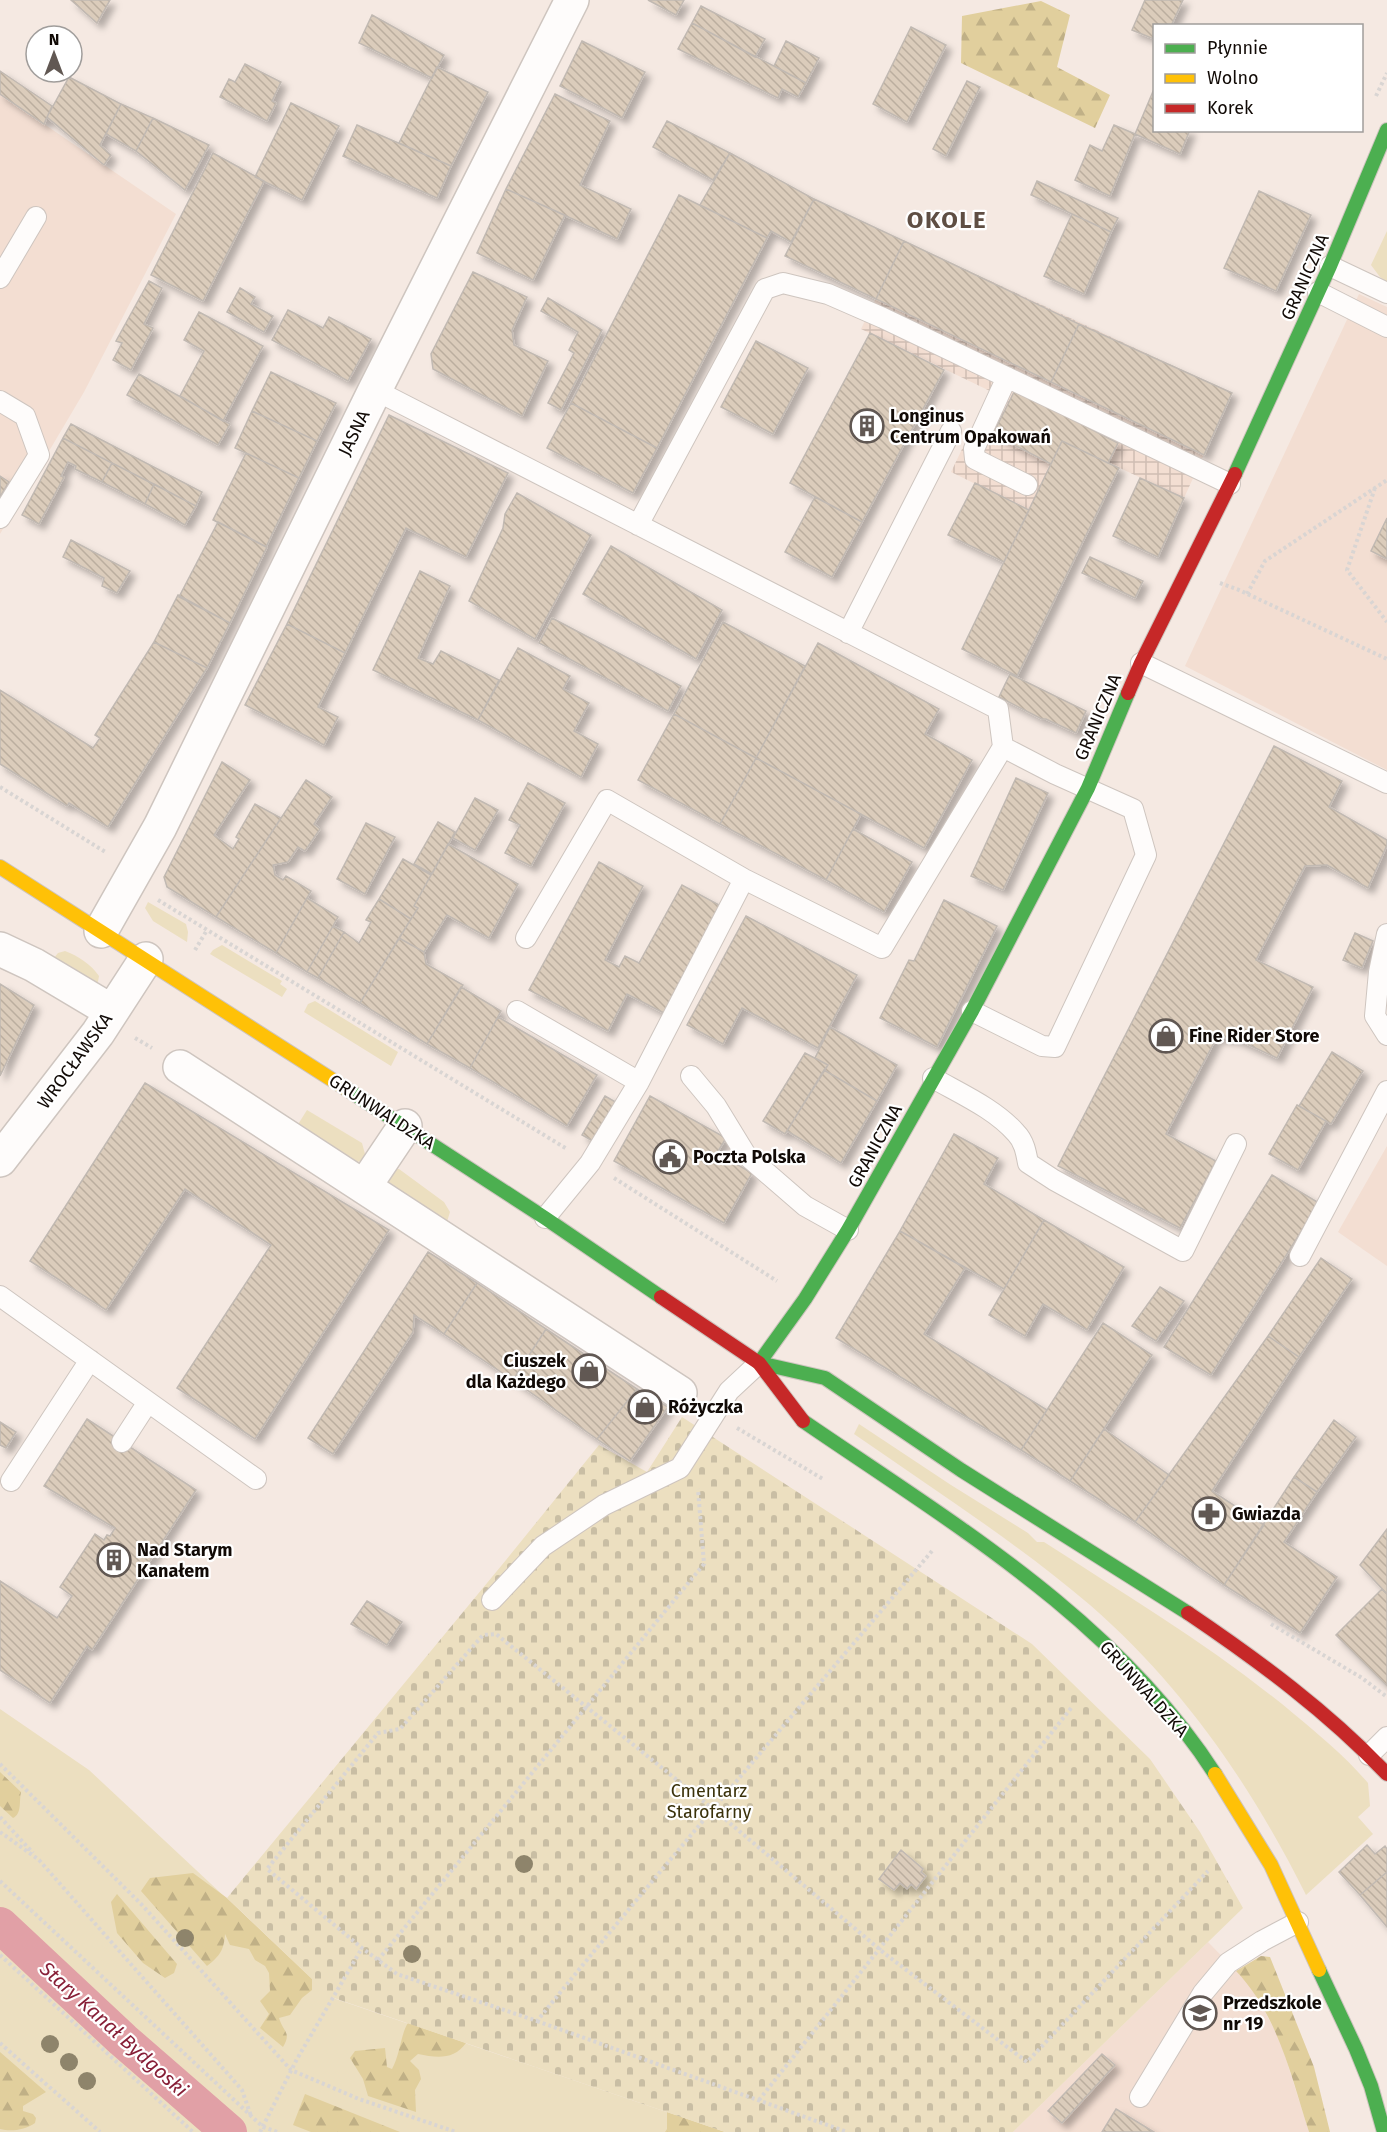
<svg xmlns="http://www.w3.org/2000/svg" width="1387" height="2132" font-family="'Fira Sans',sans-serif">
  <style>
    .built { fill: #f3ded2 }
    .industrial { fill: url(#industrial-grid) }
    .green { fill: #ecdfc0 }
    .forest { fill: url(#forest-firs) }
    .cemetery { fill: url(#cemetery-stones) }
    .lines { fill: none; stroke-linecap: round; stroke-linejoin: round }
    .canal { stroke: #e1a0a6; stroke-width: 36 }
    .building { fill: url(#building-back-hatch); stroke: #c1b9b2; stroke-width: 1.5; filter: url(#shadow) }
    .lane-casing { stroke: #cec5bf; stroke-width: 22 }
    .street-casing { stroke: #cec5bf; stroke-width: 36 }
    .fast-casing { stroke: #cec5bf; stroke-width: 16 }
    .slow-casing { stroke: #cec5bf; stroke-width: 16 }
    .jam-casing { stroke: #cec5bf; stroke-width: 16 }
    .path { stroke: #d9d5d3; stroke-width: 4; stroke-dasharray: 3 3; stroke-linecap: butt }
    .lane { stroke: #fefcfb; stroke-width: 20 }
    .street { stroke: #fefcfb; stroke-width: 33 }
    .fast { stroke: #4caf50; stroke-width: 14 }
    .slow { stroke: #ffc107; stroke-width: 14 }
    .jam { stroke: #c62828; stroke-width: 14 }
    .tree { fill: #8e846b }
    .labels { text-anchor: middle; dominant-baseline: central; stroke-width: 4.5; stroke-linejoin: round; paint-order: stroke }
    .street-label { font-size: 18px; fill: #110a06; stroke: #fff }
    .poi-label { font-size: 18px; font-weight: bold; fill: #110a06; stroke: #fff; text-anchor: start }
    .park-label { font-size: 18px; fill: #3a310a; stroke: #fff }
    .water-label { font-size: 20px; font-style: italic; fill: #871f37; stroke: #fff }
    .district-label { font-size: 24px; font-weight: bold; letter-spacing: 1.5px; fill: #5f4e43; stroke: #fff }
  </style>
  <defs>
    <pattern id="industrial-grid" width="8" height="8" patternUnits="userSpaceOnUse" patternTransform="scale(1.5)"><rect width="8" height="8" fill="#f3ded2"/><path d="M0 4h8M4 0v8" fill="none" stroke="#cfbdb3"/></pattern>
    <pattern id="forest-firs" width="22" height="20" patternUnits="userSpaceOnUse" patternTransform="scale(1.5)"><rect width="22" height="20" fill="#e1cf9d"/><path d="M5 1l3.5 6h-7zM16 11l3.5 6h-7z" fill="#c0b086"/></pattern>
    <pattern id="cemetery-stones" width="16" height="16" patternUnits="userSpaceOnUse" patternTransform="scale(1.5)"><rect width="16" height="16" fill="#ecdfc0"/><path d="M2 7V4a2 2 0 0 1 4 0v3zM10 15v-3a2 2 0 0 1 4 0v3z" fill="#c9bea4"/></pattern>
    <pattern id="building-back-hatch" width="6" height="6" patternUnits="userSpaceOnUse" patternTransform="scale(1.5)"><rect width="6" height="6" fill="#dbccbb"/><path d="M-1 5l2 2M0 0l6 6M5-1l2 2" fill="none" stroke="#bbae9f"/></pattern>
    <filter id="shadow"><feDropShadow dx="5.5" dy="5.5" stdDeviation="3" flood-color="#0004"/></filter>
  </defs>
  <rect width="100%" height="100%" fill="#f5e9e2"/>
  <!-- built -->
  <path class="built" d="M0,94L176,214L84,392L0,534Z
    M1359,294L1387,307V770L1185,666Z
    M1387,1146V1266L1338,1232Z
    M1208,1942L1251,1986L1280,2040L1309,2132H1013Z"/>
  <!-- industrial -->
  <path class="industrial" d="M904,241L1232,393L1184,498L1062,441L1029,510L951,472L990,391L861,329Z"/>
  <!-- green -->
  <path class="green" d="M1387,231V282L1380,277L1371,265Z
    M148,902L186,924L188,932L187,942L153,921L145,908Z
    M222,945L282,981L280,984L287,989L282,997L210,954L213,950Z
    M65,951C78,956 91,964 99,976L97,987L54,958L58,953Z
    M315,1001L398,1052L391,1066L304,1012L308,1004Z
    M307,1110L362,1143L365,1154L362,1160L354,1164L297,1126Z
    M393,1169H399L444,1202L450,1212L446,1225L388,1187L385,1177Z
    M859,1424L951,1485L1028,1533L1037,1542H1044C1129,1597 1216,1649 1294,1714C1319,1735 1346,1757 1368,1783L1370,1806L1358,1817L1373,1834L1306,1895C1251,1785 1183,1686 1090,1605C1016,1542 933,1489 854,1434Z
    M0,1709L89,1770L333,1998L725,2132H0Z"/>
  <!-- forest -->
  <path class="forest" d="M1041,1L1070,15L1057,67L1110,95L1095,128L961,63L962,16Z
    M0,1772L21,1792C19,1801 22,1814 13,1818L0,1806Z
    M193,1873L227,1898L312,1979V1990L302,1998L290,2015L279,2018C283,2032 292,2032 283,2047L260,2028L269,2014L260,2001L270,1991L269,1973L265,1966L255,1960L249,1949L230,1945L225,1934C224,1950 220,1956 207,1966L141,1891L150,1878Z
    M117,1894L177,1964L174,1973L165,1978L143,1963L117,1933L111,1902Z
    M1261,1956L1270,1957L1314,2067L1330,2132H1309C1291,2076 1278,2015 1236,1971Z
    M408,2023L466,2043C454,2060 437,2058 418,2054L410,2061L419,2070L421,2079L415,2090L416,2112L368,2096L363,2079L350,2058L355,2051L385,2048L387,2067L392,2069C400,2055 401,2033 408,2023Z
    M0,2052L46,2092L23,2106V2111L33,2114L36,2118L35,2123C25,2130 11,2132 0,2129Z
    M305,2094L400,2132H311L293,2125Z
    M667,2112L725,2132H665L667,2129Z"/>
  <!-- cemetery -->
  <path class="cemetery" d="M682,1417L1032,1644L1150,1759L1200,1832L1243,1908L1013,2132H725L331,1997L227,1898L506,1560L599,1445L647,1472Z"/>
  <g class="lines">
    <!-- canal -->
    <path class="canal" d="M0,1925L123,2040L229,2132"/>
  </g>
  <!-- building -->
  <path class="building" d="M71,0H110L97,23Z
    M648,0H684L676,15Z
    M1145,0H1183L1171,26H1154V39L1132,30Z
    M701,6L765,39L755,57L692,23Z
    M372,15L444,55L432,78L359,43Z
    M692,23L806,83L798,97L782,89L778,98L678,49Z
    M911,27L946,45L907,122L873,104Z
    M582,41L645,72L622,118L560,86Z
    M786,41L819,58L806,83L774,66Z
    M245,64L281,82L272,101L276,103L267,121L220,97L229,79L235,82Z
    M437,67L488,92L451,166L399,143Z
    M0,71L52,106L44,124L0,94Z
    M69,77L121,104L100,145L111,155L104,165L47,117Z
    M967,81L980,87L946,156L933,149Z
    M1154,89V130H1190L1180,154L1135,134Z
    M555,94L610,121L580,185L631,209L617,239L506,189Z
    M291,103L339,126L302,200L255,177Z
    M121,104L153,118L136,151L106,134Z
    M153,118L209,145L185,190L136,151Z
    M667,121L730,153L713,180L653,147Z
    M357,125L451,166L437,198L343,156Z
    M1114,125L1135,134L1110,196L1075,180L1090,145L1102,151Z
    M213,153L264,181L203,301L151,275Z
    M730,153L814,199L791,242L771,231L767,238L700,205Z
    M1037,181L1118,218L1111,232L1031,195Z
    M506,189L565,215L533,280L477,253Z
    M1259,191L1311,215L1276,291L1224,268Z
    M679,195L767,238L657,448L571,403Z
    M814,199L904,241L876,299L785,256Z
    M1072,214L1111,232L1084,294L1044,276Z
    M904,241L1079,324L1051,382L876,299Z
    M473,272L527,297L512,330L514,345L548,361L522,416L433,369L431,354Z
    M149,281L162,288L144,324L153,328L131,370L113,360L122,343L116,341Z
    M240,288L255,297L251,304L273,316L264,332L227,312Z
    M548,298L602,330L561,410L548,403L574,353L569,350L578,332L541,311Z
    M288,310L323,328L329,317L371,339L348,381L272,340Z
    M199,312L263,346L223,421L180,396L204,351L184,340Z
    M1079,324L1232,393L1204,455L1051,382Z
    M870,333L944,370L862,522L790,483Z
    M756,341L808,368L773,434L721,407Z
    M271,372L336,403L317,441L252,411Z
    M139,374L230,424L218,445L127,395Z
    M1015,390L1118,443L1108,463L1062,441L1051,464L993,434Z
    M571,403L657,448L633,493L547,448Z
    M252,411L317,441L299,478L235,448Z
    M389,415L508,473L466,557L406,528L345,653L287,624Z
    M71,424L202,492L196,506L63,438Z
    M63,438L112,463L102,482L75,469L76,466L68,462L61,476L64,477L39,524L22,515Z
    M1062,441L1119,468L1017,676L962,649Z
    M246,453L299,478L266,547L213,520Z
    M112,463L154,484L145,504L102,482Z
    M0,476L9,482L0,497Z
    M1140,478L1184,498L1158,557L1113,536Z
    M975,483L1029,510L1004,562L948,535Z
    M154,484L196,506L185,525L145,504Z
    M517,493L591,535L535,639L469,601L503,528L505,514Z
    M815,497L862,522L832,577L785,552Z
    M1387,518V559L1371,551Z
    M218,522L267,547L230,623L179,597Z
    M71,540L130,571L117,593L102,586L104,578L63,557Z
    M611,546L722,610L696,659L583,594Z
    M1090,557L1143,581L1135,598L1082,573Z
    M420,571L450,586L418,658L433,664L441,651L499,680L478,720L373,670Z
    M178,595L230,623L207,668L154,642Z
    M552,618L681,686L668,711L539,643Z
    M723,622L805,666L756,758L674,714Z
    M287,624L345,653L318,707L338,717L324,745L245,705Z
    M154,642L207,668L108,827L69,803L67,806L0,764V690L93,748L100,738L95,735Z
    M818,643L939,709L925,734L972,760L924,848L756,758Z
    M518,648L570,676L563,689L589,703L574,731L598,744L581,777L478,720Z
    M1010,674L1086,711L1076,733L1046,719H1042L999,697Z
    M674,714L756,758L720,824L638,780Z
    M1274,746L1342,781L1329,807L1387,840V845L1368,888L1327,865L1305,866L1256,960L1313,987L1277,1058L1236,1039L1217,1037L1166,1134L1216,1161L1180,1228L1058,1166Z
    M756,758L861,814L826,880L720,824Z
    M222,762L250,780L214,835L233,849L239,839L236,837L255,804L281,818L216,917L167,887L164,877Z
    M1016,778L1048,793L1003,890L971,876Z
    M306,780L332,797L314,824L320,829L305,851L298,847L288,862L273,865L275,875L283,880L286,876L311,891L276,953L216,917Z
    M528,783L565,803L531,866L505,853L520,825L509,820Z
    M475,798L498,810L475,850L453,838Z
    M438,822L455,832L432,874L414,864Z
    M366,823L395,837L365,894L337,879Z
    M853,829L912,862L884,912L826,880Z
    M448,844L518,884L489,938L447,915L424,952L399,938L418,908L414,906Z
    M403,859L431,875L414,906L418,908L411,919L379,899Z
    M599,862L643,886L605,960L619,967L625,956L639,963L682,885L721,906L664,1013L627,994L608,1031L529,990Z
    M307,898L338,917L307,972L276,953Z
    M379,899L411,919L360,1003L318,978L344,932L359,943L371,922L366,920Z
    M944,900L997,926L937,1047L880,1018L909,960L914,961Z
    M746,916L857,975L818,1048L742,1008L723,1044L687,1025Z
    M333,926L344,932L318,978L307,972Z
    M1355,933L1373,941L1362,968L1343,960Z
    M399,938L424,952L426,964L463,985L427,1044L360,1003Z
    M0,984L34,1005L0,1076Z
    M461,987L501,1011L470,1068L427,1044Z
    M498,1017L597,1075L567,1126L470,1068Z
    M830,1027L897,1065L877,1101L824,1070L828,1065L815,1058Z
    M1332,1052L1363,1071L1331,1124L1299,1106Z
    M805,1053L828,1065L785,1134L763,1121Z
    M824,1070L877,1101L841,1163L787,1131Z
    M145,1083L389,1230L255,1439L177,1388L271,1245L185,1189L106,1310L30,1261Z
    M605,1096L619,1104L598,1144L582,1135Z
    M650,1096L726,1138L717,1153L752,1173L724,1223L614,1161Z
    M1297,1105L1326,1121L1298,1170L1269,1154Z
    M954,1134L998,1158L984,1184L1044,1220L1004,1289L900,1231Z
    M1272,1175L1319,1203L1211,1375L1164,1347Z
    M1044,1220L1124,1267L1087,1330L1043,1304L1025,1336L989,1315Z
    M900,1231L965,1268L924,1334L1047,1410L1021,1450L836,1338Z
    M428,1252L477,1283L444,1334L414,1315L413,1332L333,1454L308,1438Z
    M1321,1258L1352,1279L1299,1357L1268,1336Z
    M477,1283L546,1329L513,1380L444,1334Z
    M1160,1287L1184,1301L1156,1341L1132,1326Z
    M1103,1323L1152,1355L1070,1481L1021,1450Z
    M546,1329L637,1389L597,1439L513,1380Z
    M1268,1336L1299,1357L1212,1491L1264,1525L1224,1585L1135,1522Z
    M637,1389L668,1407L630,1461L597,1439Z
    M87,1419L196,1490L92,1650L87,1646L50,1703L0,1670V1581L57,1618L72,1596L60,1587L95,1534L104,1540L107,1535L110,1536L115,1528L44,1486Z
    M1334,1420L1356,1437L1317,1492L1294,1477Z
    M0,1422L16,1432L6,1448L0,1445Z
    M1104,1429L1169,1475L1135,1522L1070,1481Z
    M1294,1477L1317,1492L1284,1542L1337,1577L1300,1633L1224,1585Z
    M1387,1529V1594L1360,1565Z
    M1382,1589L1387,1594V1686L1336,1635Z
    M367,1601L402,1622L387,1645L351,1624Z
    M1367,1845L1375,1854L1385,1846L1387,1849V1872L1360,1895L1339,1872Z
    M901,1850L923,1869L921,1872L926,1876L916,1889L911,1884L907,1889L900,1883L894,1890L879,1879Z
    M1387,1872V1927L1360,1895Z
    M1102,2054L1115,2065L1062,2123L1048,2111Z
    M1116,2109L1154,2132H1102Z"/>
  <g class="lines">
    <!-- lane casing -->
    <g class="lane-casing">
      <path id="lane" d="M1330,266L1387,293
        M0,278L36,217
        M1318,292L1387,327
        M1007,377L974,449L975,459L1027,485
        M375,390L998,709L1003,747L1055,774L1133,809L1146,855L1055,1047L1042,1046L972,1011
        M0,401L25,416L39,455L0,518
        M638,525L765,289L783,283L828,294L883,318L1230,484
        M848,633L951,431
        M1141,663L1387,783
        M1387,934L1379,972L1375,1016L1387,1035
        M526,938L607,800L744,879L882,948L1003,747
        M517,1011L639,1082
        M691,1076L716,1106L746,1155L805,1206L848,1230
        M933,1078C961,1094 995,1109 1016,1133C1024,1141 1026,1152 1028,1163L1054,1180L1183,1251L1236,1144
        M545,1218L590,1163L639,1082L744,879
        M1300,1256L1387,1091
        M0,1296L256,1479
        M122,1442L148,1402
        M11,1481L90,1360
        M492,1600L543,1546L604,1505L680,1468L729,1391L759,1363
        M1369,1755L1387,1737
        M1140,2097L1203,1993L1228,1963L1262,1941L1298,1922"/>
    </g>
    <!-- street casing -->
    <g class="street-casing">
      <path id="street" d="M101,931L160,827L375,390L572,0
        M0,949L34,965L111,1011
        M180,1067L680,1393
        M0,1160L98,1033L146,959
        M364,1187L405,1126"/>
    </g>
    <!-- fast casing -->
    <g class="fast-casing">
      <path id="fast" d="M1235,474L1330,266L1387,130
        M345,1088L545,1218L661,1297
        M759,1363L805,1299L848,1230L972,1011L1088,788L1128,693
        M759,1363L825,1378L961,1470L1188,1613
        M803,1421C952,1523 1115,1619 1215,1774
        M1319,1970L1356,2049L1371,2086L1384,2132"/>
    </g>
    <!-- slow casing -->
    <g class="slow-casing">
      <path id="slow" d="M0,867L345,1088
        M1215,1774L1271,1865L1319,1970"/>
    </g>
    <!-- jam casing -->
    <g class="jam-casing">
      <path id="jam" d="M1128,693L1141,663L1235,474
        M661,1297L759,1363L803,1421
        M1188,1613C1259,1661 1328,1712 1387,1774"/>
    </g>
    <!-- path -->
    <path class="path" d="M1376,96L1387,73
      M1375,488L1347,570L1387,622
      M1220,583L1239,590L1387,659
      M1247,594L1265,561L1387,480
      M0,787L107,853
      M158,900L567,1149
      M195,950L207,930
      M135,1038L152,1048
      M614,1178L777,1281
      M737,1428L823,1479
      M932,1551C800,1707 666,1862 537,2021L397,1974L362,1948L267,1869L378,1733L400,1729L483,1635L496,1634L713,1809L884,1953L1027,2062L1208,1871
      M1271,1624L1362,1678L1387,1697
      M0,1764L142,1905L291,2070L359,2099L456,2132
      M0,1817L33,1853
      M0,1832L39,1860L242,2090L251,2116
      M0,1881L263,2127L277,2132
      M0,1955L193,2132
      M378,1960L704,1564L698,1489
      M537,2021L847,2132
      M0,2043L100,2132
      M759,2100L1072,1707
      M260,2132L297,2059L362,1948"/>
    <!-- lane -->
    <use href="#lane" class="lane"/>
    <!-- street -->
    <use href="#street" class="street"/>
    <!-- fast -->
    <use href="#fast" class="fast"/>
    <!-- slow -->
    <use href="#slow" class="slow"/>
    <!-- jam -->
    <use href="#jam" class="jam"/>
  </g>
  <!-- trees -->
  <g class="tree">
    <circle cx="524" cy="1864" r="9"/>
    <circle cx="185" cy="1938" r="9"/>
    <circle cx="412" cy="1954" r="9"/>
    <circle cx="50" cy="2044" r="9"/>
    <circle cx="69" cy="2062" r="9"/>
    <circle cx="87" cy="2081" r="9"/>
  </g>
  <!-- icons -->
  <defs>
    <g id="building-ring" transform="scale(1.725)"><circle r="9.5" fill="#fff" stroke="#615853" stroke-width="1.5"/><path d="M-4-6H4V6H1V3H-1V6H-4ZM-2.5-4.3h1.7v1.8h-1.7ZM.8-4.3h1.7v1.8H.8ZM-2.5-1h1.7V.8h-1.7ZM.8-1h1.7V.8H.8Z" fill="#615853"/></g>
    <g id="shop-ring" transform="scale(1.725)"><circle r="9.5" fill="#fff" stroke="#615853" stroke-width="1.5"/><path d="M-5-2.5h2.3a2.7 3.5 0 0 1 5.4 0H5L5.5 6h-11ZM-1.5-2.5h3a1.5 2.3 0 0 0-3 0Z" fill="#615853"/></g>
    <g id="civic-ring" transform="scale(1.725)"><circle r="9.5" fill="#fff" stroke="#615853" stroke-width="1.5"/><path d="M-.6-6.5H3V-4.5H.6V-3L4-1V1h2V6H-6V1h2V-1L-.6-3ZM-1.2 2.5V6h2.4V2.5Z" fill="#615853"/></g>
    <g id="pharmacy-ring" transform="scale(1.725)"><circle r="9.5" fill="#fff" stroke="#615853" stroke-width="1.5"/><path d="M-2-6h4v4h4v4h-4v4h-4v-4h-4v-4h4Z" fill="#615853"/></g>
    <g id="school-ring" transform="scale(1.725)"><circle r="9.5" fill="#fff" stroke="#615853" stroke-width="1.5"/><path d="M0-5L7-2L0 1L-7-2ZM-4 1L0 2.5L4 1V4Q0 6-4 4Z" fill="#615853"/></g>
  </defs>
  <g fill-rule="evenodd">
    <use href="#building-ring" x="867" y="426"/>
    <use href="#shop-ring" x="1166" y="1036"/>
    <use href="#civic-ring" x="670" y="1157"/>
    <use href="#shop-ring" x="589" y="1371"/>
    <use href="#shop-ring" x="645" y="1407"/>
    <use href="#pharmacy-ring" x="1209" y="1514"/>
    <use href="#building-ring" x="114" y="1560"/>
    <use href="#school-ring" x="1200" y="2013"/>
  </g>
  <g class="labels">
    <!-- street labels -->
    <g class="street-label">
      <text transform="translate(1305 277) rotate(-66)">GRANICZNA</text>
      <text transform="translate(354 433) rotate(-64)">JASNA</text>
      <text transform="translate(1098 717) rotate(-67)">GRANICZNA</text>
      <text transform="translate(75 1061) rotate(-54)">WROCŁAWSKA</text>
      <text transform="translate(382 1112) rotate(33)">GRUNWALDZKA</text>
      <text transform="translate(875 1146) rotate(-61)">GRANICZNA</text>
      <text transform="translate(1144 1689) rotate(48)">GRUNWALDZKA</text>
    </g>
    <!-- poi labels -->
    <g class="poi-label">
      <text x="890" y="416">Longinus<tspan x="890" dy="21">Centrum Opakowań</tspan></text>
      <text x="1189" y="1036">Fine Rider Store</text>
      <text x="693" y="1157">Poczta Polska</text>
      <text x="566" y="1361" text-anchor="end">Ciuszek<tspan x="566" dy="21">dla Każdego</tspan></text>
      <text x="668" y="1407">Różyczka</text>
      <text x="1232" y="1514">Gwiazda</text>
      <text x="137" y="1550">Nad Starym<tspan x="137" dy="21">Kanałem</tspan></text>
      <text x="1223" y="2003">Przedszkole<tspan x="1223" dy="21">nr 19</tspan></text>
    </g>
    <!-- park labels -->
    <g class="park-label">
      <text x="709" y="1791">Cmentarz<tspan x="709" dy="21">Starofarny</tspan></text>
    </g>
    <!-- water labels -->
    <g class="water-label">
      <text transform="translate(114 2029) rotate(42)">Stary Kanał Bydgoski</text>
    </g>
    <!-- district labels -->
    <g class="district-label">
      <text x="947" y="220">OKOLE</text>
    </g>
  </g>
  <!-- legend -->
  <rect x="1153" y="24" width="210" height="108" fill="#ffffff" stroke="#a09d9b" stroke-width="1.5"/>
  <rect x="1165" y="44" width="30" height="9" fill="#4caf50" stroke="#a09d9b" stroke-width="1.5"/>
  <text x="1207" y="54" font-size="18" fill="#110a06">Płynnie</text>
  <rect x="1165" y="74" width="30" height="9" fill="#ffc107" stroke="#a09d9b" stroke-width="1.5"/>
  <text x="1207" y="84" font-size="18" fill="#110a06">Wolno</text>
  <rect x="1165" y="104" width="30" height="9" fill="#c62828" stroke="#a09d9b" stroke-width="1.5"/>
  <text x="1207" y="114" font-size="18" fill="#110a06">Korek</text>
  <!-- north arrow -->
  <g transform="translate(54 54)"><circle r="28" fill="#ffffff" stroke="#a09d9b" stroke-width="1.5"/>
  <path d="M0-4.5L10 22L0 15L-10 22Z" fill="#615853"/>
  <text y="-9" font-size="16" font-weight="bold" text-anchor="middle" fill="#110a06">N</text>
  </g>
</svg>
